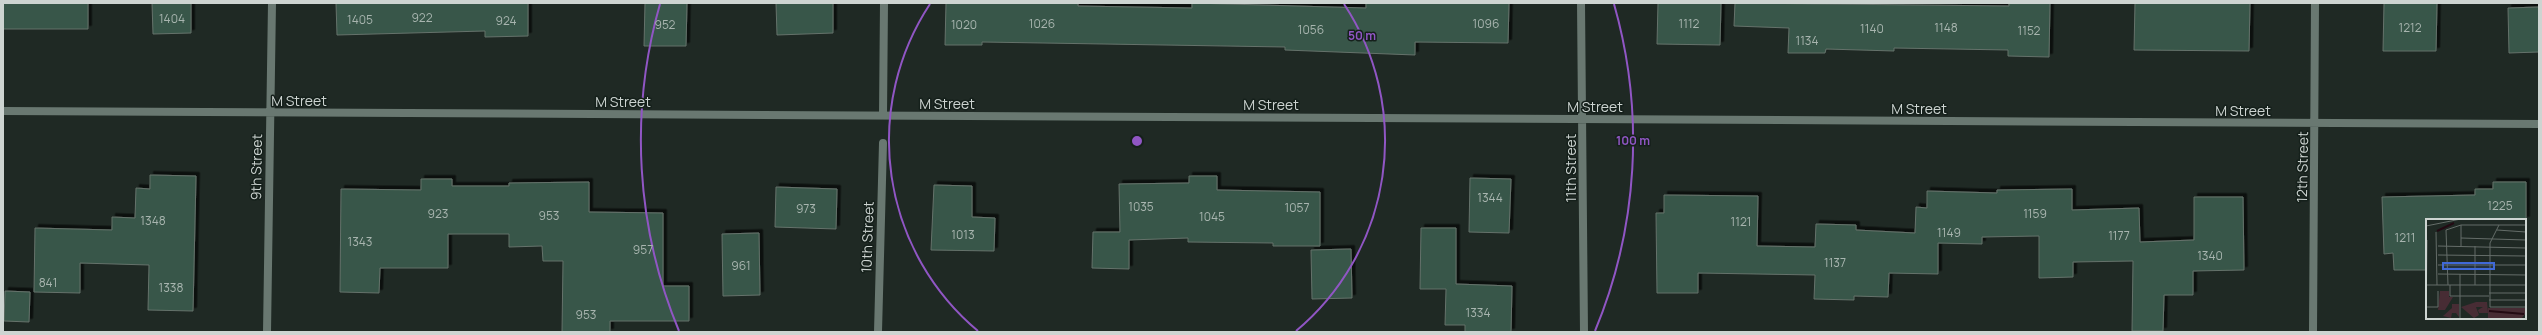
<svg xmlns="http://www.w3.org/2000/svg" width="2542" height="335" font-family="Manrope,sans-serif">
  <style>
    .building { fill: #385749; stroke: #65726b; filter: url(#shadow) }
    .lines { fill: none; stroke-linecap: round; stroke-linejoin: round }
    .lane { stroke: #697871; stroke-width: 8 }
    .street { stroke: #697871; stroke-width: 8 }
    .ring { fill: none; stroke: #9056c4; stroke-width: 2 }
    .labels { text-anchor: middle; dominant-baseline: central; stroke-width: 3; stroke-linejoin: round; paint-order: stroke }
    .number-label { font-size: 12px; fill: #a8b5af }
    .street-label { font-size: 14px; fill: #cdd4d1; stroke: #15201b }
    .inset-river { fill: none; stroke: #230a13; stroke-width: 2 }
    .inset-road { fill: none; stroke: #656d69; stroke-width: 1 }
    .view { fill: #4069d7; fill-opacity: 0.15; stroke: #4069d7; stroke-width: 2 }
    .inset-edge { fill: none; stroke: #cdd4d1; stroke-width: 2 }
    .centre { fill: #9056c4; stroke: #15201b; stroke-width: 2 }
    .ring-label { font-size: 12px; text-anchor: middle; font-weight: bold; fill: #9056c4; stroke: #15201b; stroke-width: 3; stroke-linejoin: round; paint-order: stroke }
  </style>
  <defs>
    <filter id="shadow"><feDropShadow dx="3.5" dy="-3.5" stdDeviation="0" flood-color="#0009"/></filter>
  </defs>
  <rect width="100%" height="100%" fill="#1f2924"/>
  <!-- building -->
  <path class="building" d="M3,3H88V29H3Z
    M152,3H191V33L153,34Z
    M336,3H528V36L485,37V31L337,35Z
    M645,3H687L686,46H644Z
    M776,3H833V33L777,35Z
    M946,3H1078V6L1192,8V3L1366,8V3H1509L1508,43L1415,42V55L1285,50V47L982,42V45H945Z
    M1658,3H1721L1720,45L1657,44Z
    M1735,3L2009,6V3H2050L2049,57L2008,56V50L1894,48V51L1826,49L1825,53H1788L1789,28L1734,26Z
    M2135,3H2250L2249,51L2134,50Z
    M2384,3H2437L2436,51H2383Z
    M2539,7V52L2509,53L2508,8Z
    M150,175L196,176L193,311L148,310L149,265L80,263V293L34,292L35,228L112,230V217L135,218L136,188L150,189Z
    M1189,176H1217V190L1320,192V246H1273V243L1188,242V238L1129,240V269L1092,268L1093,232H1120L1119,184L1189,183Z
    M1470,178L1511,179L1509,233L1469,232Z
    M421,179H452V186H509V183L589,182V212L663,213V286H689V321H610V332H562L563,261H543L542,246L509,247V234H448V268H380L379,293L340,292L341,189L421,190Z
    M2493,182H2526V220H2427V270H2394L2393,253L2384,254L2382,197L2475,195V189H2493Z
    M934,185L972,186V217L995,218L994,251L931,250Z
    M776,187L837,189L836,229L775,227Z
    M2072,189V210L2139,208L2140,242L2194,240V197H2243L2244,270L2193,271V295H2164L2163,331H2132L2133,261L2073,262V277L2039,278V236L1982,237V244L1938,243V274L1889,273L1888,297L1854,296V300L1814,299L1815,275L1698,273V293H1657L1656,213H1664V195L1758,196L1757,246L1815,247L1816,224L1856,225V230L1915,233L1916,207L1927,208V191L1997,193V190Z
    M1421,228H1456V284L1512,286L1511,332H1465V325H1445L1446,289H1420Z
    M759,233L760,295L723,296L722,234Z
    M1351,249L1352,298L1312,299L1311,250Z
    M5,291L30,292L29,322L4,321Z"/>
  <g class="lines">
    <!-- lane -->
    <path class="lane" d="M878,332L883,143"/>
    <!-- street -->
    <path class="street" d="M1581,3L1584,332
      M3,111L2539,124
      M883,115L884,3
      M267,332L272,3
      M2313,332L2315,3"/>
  </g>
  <!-- distance rings -->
  <g class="ring">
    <path d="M978 331A248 248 0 0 1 930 4M1344 4A248 248 0 0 1 1296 331"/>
    <path d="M679 331A496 496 0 0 1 660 4M1614 4A496 496 0 0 1 1595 331"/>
  </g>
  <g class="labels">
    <!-- number labels -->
    <g class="number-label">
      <text x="422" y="17">922</text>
      <text x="172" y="18">1404</text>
      <text x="360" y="19">1405</text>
      <text x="506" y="20">924</text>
      <text x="1042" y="23">1026</text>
      <text x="1486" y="23">1096</text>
      <text x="1689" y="23">1112</text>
      <text x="665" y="24">952</text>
      <text x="964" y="24">1020</text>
      <text x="1946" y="27">1148</text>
      <text x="2410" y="27">1212</text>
      <text x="1872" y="28">1140</text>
      <text x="1311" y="29">1056</text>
      <text x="2029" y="30">1152</text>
      <text x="1807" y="40">1134</text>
      <text x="1490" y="197">1344</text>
      <text x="2500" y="205">1225</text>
      <text x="1141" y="206">1035</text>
      <text x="1297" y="207">1057</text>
      <text x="806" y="208">973</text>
      <text x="438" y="213">923</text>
      <text x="2035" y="213">1159</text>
      <text x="549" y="215">953</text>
      <text x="1212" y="216">1045</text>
      <text x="153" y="220">1348</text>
      <text x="1741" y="221">1121</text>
      <text x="1949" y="232">1149</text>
      <text x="963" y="234">1013</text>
      <text x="2119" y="235">1177</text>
      <text x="2405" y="237">1211</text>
      <text x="360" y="241">1343</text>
      <text x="643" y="249">957</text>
      <text x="2210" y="255">1340</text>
      <text x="1835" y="262">1137</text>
      <text x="741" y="265">961</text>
      <text x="48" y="282">841</text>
      <text x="171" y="287">1338</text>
      <text x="1478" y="312">1334</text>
      <text x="586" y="314">953</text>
    </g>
    <!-- street labels -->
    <g class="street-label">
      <text x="299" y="100">M Street</text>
      <text x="623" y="101">M Street</text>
      <text x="947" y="103">M Street</text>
      <text x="1271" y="104">M Street</text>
      <text x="1595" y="106">M Street</text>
      <text x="1919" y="108">M Street</text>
      <text x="2243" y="110">M Street</text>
      <text transform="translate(256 167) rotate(-89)">9th Street</text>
      <text transform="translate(2302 167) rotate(-89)">12th Street</text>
      <text transform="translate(1570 168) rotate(-90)">11th Street</text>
      <text transform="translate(867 237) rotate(-88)">10th Street</text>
    </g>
  </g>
  <!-- overview -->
  <g transform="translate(2426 219)">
    <rect width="100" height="100" fill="#1f2924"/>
    <path d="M14,72H23V78H27L19,91H12ZM50,83H61L62,94H53L52,91L57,88H50L53,96L48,99L35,88ZM26,85H33V98L30,94H26L25,99L17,97L26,89ZM62,89H100V94L95,100H62Z" fill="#472c34"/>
    <path class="inset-river" d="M11,12L28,4M63,92L98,95"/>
    <path class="inset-road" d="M73,6L64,24V88H100M0,7L35,0H100M71,11L100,13M10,13L11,66M35,19L100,21M12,27L100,29M35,27V6M49,27V66M12,36L100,37M12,46H100M12,55L100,56M0,66H100M22,66L20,11L35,6H100M24,66V77H63M63,74H100M63,81H100M0,88H12V72M0,100L1,21M34,100V55"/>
    <path class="view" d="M17,44H68V50H17Z"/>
    <rect width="100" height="100" class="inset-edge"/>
  </g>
  <circle cx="1137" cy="141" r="6" class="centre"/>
  <g class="ring-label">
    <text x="1362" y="40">50 m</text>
    <text x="1633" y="145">100 m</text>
  </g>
  <!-- border -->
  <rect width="2542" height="335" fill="none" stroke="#cdd4d1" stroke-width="8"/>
</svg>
